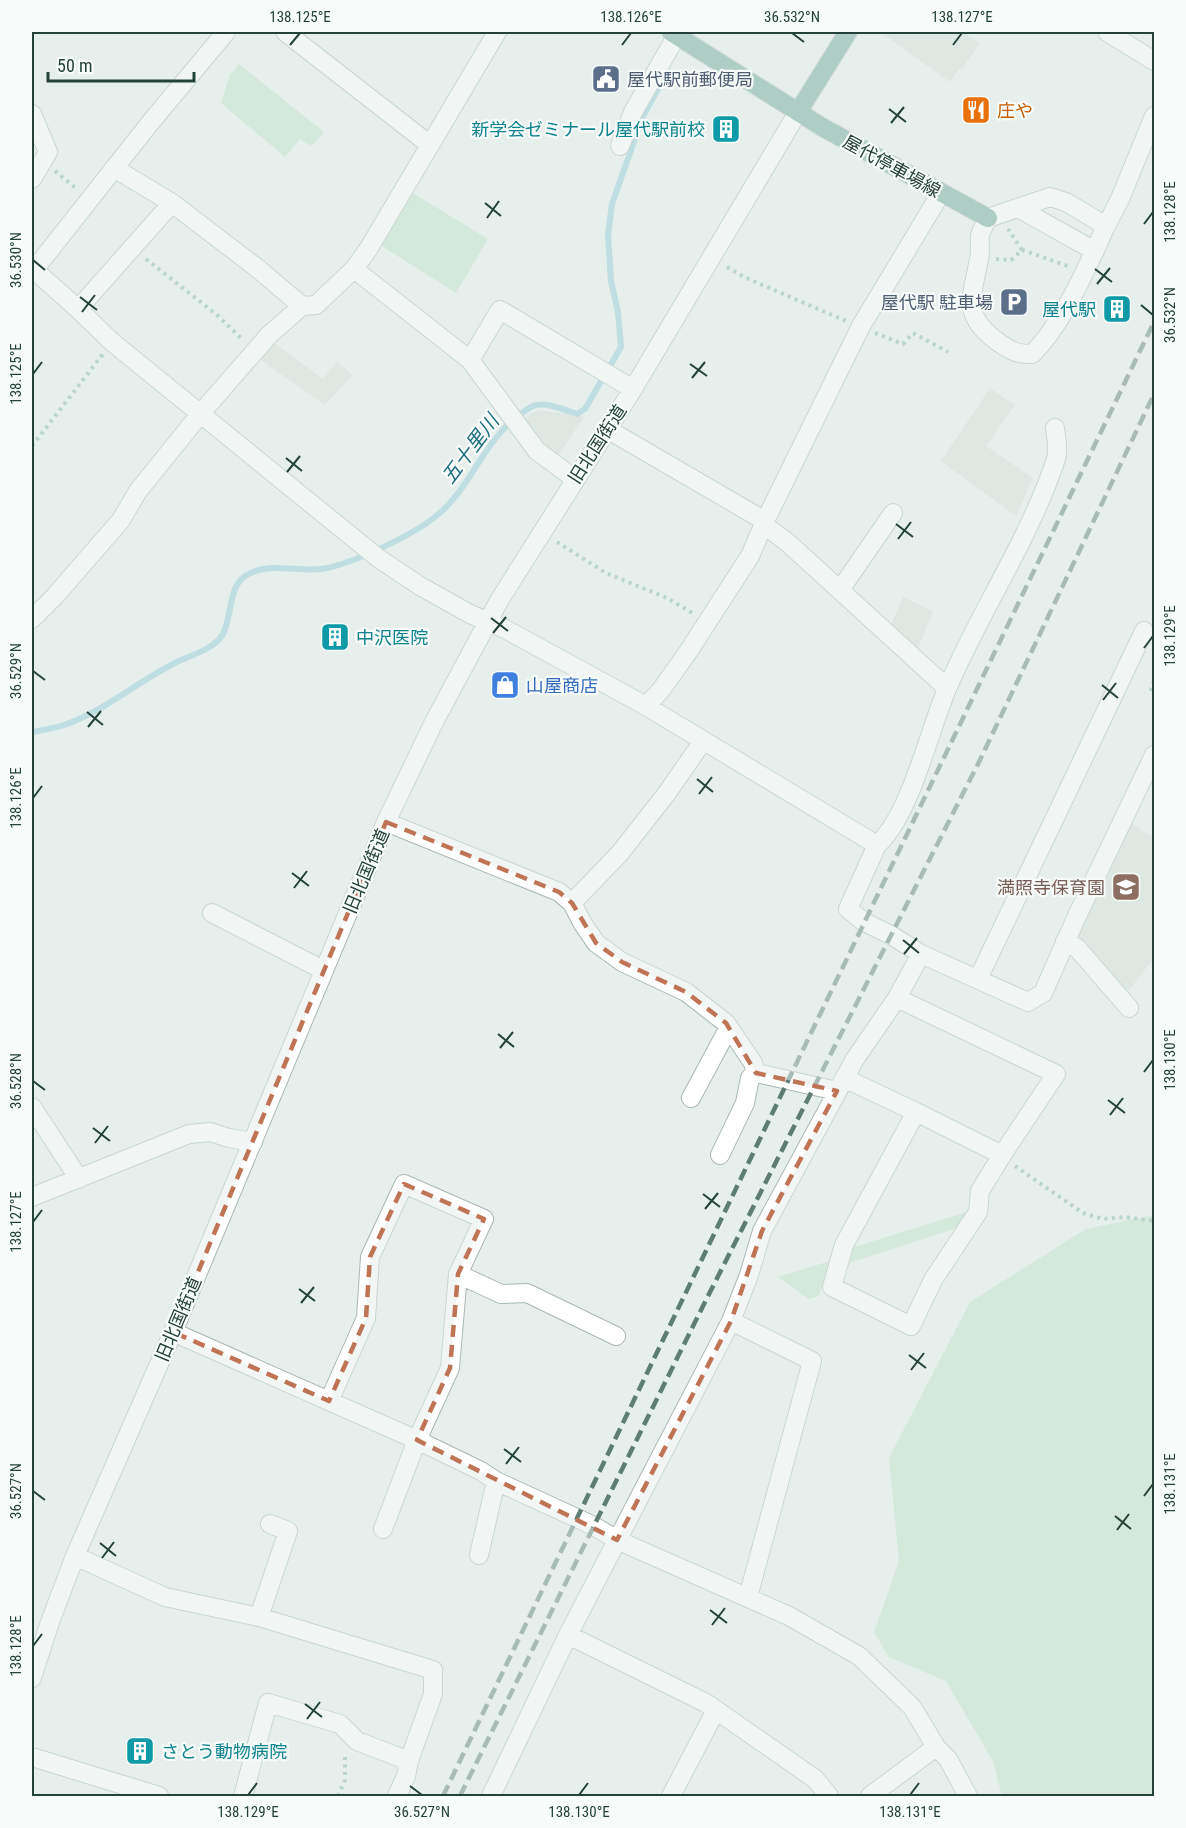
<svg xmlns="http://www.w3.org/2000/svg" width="1186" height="1828" font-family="'Roboto Condensed','Noto Sans JP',sans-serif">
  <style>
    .built { fill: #d4dfda }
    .green { fill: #bfe0c8 }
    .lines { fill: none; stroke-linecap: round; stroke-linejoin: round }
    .stream { stroke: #8ec9d4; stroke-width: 6 }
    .minor-casing { stroke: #a8b8b2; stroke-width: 20 }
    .major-casing { stroke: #c2cac8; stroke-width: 20 }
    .path { stroke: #86b3a5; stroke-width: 4; stroke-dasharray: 3 4.5; stroke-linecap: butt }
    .minor { stroke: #fff; stroke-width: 18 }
    .major { stroke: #6aa596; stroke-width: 18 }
    .rail { stroke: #5f7d75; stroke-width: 4.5; stroke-dasharray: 12 6; stroke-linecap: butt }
    .marked { fill: none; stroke: #c07456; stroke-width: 4.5; stroke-dasharray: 12 8; stroke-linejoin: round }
    .ticks { fill: none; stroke: #24423a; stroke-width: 2 }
    .labels { text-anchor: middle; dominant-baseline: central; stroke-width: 4.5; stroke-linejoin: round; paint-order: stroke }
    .service-label { font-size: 18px; fill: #4e5e75; stroke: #f7fbf9; text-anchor: start }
    .food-label { font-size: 18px; fill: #c56008; stroke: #f7fbf9; text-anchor: start }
    .culture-label { font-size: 18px; fill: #0d838f; stroke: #f7fbf9; text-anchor: end }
    .street-label { font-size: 18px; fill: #24423a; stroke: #f7fbf9 }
    .shop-label { font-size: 18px; fill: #366cbe; stroke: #f7fbf9; text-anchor: start }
    .education-label { font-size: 18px; fill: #785e54; stroke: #f7fbf9; text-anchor: end }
    .water-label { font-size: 20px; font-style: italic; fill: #1c6f80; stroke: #f7fbf9 }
    .neatline { fill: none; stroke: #24423a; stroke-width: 2 }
    .ticks-label { font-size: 15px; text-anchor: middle; fill: #24423a }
  </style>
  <rect width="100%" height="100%" fill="#e6efeb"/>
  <!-- built -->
  <path class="built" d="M880,32H962L980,43L962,69H959L950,82Z
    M273,342L323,379L337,362L353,375L325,405L259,359Z
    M990,388L1015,405L986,446L1033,478L1016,516L941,461Z
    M537,410L585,416L556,458L524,419Z
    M903,597L933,611L916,653L889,630Z
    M1129,822L1154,838V958L1126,994L1075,935Z"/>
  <!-- green -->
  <path class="green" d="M239,64L324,132L312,146L300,139L285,157L221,103L230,75Z
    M411,192L488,239L456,293L380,245Z
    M970,1211L957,1228L846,1264L851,1248Z
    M1154,1215V1796H1002L993,1761L946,1681L889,1657L874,1632L899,1561L889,1458L970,1302L1086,1229Z
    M830,1261L819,1296L809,1299L778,1277Z"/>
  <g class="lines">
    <!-- stream -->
    <path class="stream" d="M32,732C43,730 56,728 67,724C108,709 142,678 181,660C195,654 215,648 223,634C232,617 228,588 245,576C268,561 296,572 321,569C350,565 411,536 435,517C470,490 482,443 518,416C522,413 528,408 533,406C545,401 565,410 577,414L585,409L621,347L618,312L611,281L608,235L612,204L643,116L668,71"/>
    <!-- minor casing -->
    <g class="minor-casing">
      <path id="minor" d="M285,32L430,145
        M1107,32L1154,61
        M32,114L48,152L32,179
        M620,146L633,112L677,35
        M114,168L172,203L257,268L302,306
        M1050,197L1066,202L1106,226C1088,265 1063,324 1032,354C1015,354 1012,351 998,342C961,315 972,298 979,259C981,251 979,243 980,236C981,230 985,224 988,218Z
        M1018,208L1095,251
        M1106,226L1120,199L1154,116
        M32,268L78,309L112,342L378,558L420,586L470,614L505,629L646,706L877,845L848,909L864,922L891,935L921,954L1028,1002L1043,993L1077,916L1154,755
        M354,269L470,360L537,451L575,479
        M34,270L150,123L226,32
        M78,309L172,203
        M470,360L500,310L633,389
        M607,429L765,521L768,528L787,542L947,688
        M840,590L893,513
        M32,619L55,596L121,520L138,491L201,413L269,335L302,306L316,305L354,269L369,248L497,32
        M646,706L661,690L688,652L750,556L765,521L861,326L941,193
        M386,822L559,892L572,903L583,924L596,943L622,962L686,992L726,1023L753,1063L756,1073
        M877,845C910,816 929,731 947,689C980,611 1029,540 1056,459C1059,450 1056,437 1055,428
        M572,903L620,853L667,793L703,741
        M212,913L323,970
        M1065,941L1077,948L1129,1008
        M978,979L1144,631
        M756,1073L837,1091
        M844,1078L916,1112L844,1245L832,1287L911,1326L933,1280L978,1212L980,1191L1002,1155L1056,1074L897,998
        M691,1098L729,1027
        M32,1107L79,1179
        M916,1112L1002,1155
        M720,1155L745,1103L750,1078L756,1073
        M32,1197L189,1134L210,1132L229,1138L253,1142
        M458,1274L501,1294L527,1293L616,1336
        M731,1321L812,1361L748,1597
        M173,1332L417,1440L481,1471L496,1481L594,1526L617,1540L789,1616L859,1656L912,1707L936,1747L948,1759L968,1796
        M329,1401L366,1318L370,1257L404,1184L484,1219L458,1274L450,1368L417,1440L383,1529
        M479,1555L496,1481
        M75,1556L165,1597L259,1617
        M568,1635L706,1703L815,1779L829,1796
        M32,1678L50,1622L75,1556L173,1332L386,822L434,722L500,599L633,389L798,112
        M32,1757L159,1796
        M243,1796L268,1703L340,1724L357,1741L409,1761L433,1694V1670L259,1617L288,1531L270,1524
        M397,1796L406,1776L409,1761
        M491,1796L568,1635L731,1321L749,1275L762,1231L855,1059L897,998L921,954
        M671,1796L716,1710
        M870,1796L936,1747"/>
    </g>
    <!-- major casing -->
    <g class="major-casing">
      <path id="major" d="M671,32L822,127L988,218
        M798,112L848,32"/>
    </g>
    <!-- path -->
    <path class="path" d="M55,171L77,189
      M1022,250L1068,266
      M146,259L217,315L242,339
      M996,259L1011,260L1022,250L1008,229
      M727,267L744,277L846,321
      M875,333L903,344L913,333L948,352
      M32,446L103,354
      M557,542L606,573L667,598L694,614
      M1154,681L1151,689L1154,691
      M1015,1166L1083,1213L1103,1219L1125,1217L1154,1221
      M338,1796L345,1780V1754"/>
    <!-- minor -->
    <use href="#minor" class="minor"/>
    <!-- major -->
    <use href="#major" class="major"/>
    <!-- rail -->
    <path class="rail" d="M443,1796L1154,322
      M460,1796L707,1298L980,760L1154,394"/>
  </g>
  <!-- marked area -->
  <path d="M0 0H1186V1828H0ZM386,822L559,892L572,903L596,943L622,962L686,992L726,1023L756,1073L837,1091L762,1231L731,1321L617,1540L417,1440L450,1368L458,1274L484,1219L404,1184L370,1257L366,1318L329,1401L173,1332Z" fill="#e6efeb" fill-opacity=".55" fill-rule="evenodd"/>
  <path class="marked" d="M386,822L559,892L572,903L596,943L622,962L686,992L726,1023L756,1073L837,1091L762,1231L731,1321L617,1540L417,1440L450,1368L458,1274L484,1219L404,1184L370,1257L366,1318L329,1401L173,1332Z"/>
  <!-- ticks -->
  <path class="ticks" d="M792,33L804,42M290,45L300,33M622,45L631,33M953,45L962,33M889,109L906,122M891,123L904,107M485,203L501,216M487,218L499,201M1144,224L1153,212M33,260L45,270M1095,269L1112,282M1097,284L1110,268M80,297L97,310M1141,305L1153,315M82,312L95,295M690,364L707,376M33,374L42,362M692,378L705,362M286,458L302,471M287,472L300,456M896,524L913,537M898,539L911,522M491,618L508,631M493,633L506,617M1144,648L1153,636M33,671L45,680M1102,685L1118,698M1103,700L1116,683M87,712L103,725M88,727L101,711M697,779L713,792M699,794L712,777M33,798L42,786M292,873L309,886M294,888L307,871M903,940L919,953M904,954L917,938M498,1034L514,1047M500,1048L513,1032M1144,1072L1153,1060M33,1081L45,1090M1108,1100L1125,1113M1110,1115L1123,1098M93,1128L110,1141M95,1143L108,1126M703,1194L720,1207M705,1209L718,1193M33,1222L42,1210M299,1289L315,1301M301,1303L314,1287M909,1355L926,1368M911,1370L924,1353M504,1449L521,1462M506,1464L519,1447M33,1491L45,1500M1144,1496L1153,1484M1115,1516L1131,1529M1117,1530L1129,1514M100,1543L116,1556M102,1558L114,1542M710,1610L727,1623M712,1625L725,1608M33,1646L42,1634M305,1704L322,1717M307,1719L320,1702M410,1786L422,1795M248,1795L257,1783M579,1795L588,1783M910,1795L919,1783"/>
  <!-- icons -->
  <defs>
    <g id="civic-square" transform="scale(1.5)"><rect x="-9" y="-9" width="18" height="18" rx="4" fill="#5c6f8a" stroke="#f7fbf9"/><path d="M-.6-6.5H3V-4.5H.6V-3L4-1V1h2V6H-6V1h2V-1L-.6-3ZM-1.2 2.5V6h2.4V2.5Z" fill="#fff"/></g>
    <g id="restaurant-square" transform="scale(1.5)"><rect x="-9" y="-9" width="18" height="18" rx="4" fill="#e8710a" stroke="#f7fbf9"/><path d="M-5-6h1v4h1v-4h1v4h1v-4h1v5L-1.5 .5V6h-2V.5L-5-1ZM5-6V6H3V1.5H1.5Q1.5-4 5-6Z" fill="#fff"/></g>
    <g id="building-square" transform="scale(1.5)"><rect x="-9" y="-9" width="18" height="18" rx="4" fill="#0f9aa8" stroke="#f7fbf9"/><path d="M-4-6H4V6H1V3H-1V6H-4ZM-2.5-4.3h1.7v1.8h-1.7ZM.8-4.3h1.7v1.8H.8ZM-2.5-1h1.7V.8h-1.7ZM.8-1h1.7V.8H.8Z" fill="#fff"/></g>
    <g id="parking-square" transform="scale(1.5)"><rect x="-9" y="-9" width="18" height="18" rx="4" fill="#5c6f8a" stroke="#f7fbf9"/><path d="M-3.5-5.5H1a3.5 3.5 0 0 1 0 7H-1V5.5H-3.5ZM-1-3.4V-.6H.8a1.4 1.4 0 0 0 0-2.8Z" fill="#fff"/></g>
    <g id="shop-square" transform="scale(1.5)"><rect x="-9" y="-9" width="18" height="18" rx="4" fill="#3f7fe0" stroke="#f7fbf9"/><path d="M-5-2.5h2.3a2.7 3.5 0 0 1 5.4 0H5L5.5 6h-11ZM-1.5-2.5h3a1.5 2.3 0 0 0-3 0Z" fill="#fff"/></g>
    <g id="school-square" transform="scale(1.5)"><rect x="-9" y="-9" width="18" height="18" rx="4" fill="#8d6e63" stroke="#f7fbf9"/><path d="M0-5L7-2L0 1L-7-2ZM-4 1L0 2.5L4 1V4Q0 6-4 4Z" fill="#fff"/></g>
  </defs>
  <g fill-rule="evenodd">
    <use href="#civic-square" x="606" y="79"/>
    <use href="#restaurant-square" x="976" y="110"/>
    <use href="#building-square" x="726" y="129"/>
    <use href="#parking-square" x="1014" y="302"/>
    <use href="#building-square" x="1117" y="309"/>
    <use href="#building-square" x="335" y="637"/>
    <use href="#shop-square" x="505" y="685"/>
    <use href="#school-square" x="1126" y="887"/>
    <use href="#building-square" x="140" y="1751"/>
  </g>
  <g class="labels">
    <!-- service labels -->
    <g class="service-label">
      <text x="627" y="79">屋代駅前郵便局</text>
      <text x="993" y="302" text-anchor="end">屋代駅 駐車場</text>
    </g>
    <!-- food labels -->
    <g class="food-label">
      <text x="997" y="110">庄や</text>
    </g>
    <!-- culture labels -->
    <g class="culture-label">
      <text x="705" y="129">新学会ゼミナール屋代駅前校</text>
      <text x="1096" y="309">屋代駅</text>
      <text x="356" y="637" text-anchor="start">中沢医院</text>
      <text x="161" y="1751" text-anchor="start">さとう動物病院</text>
    </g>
    <!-- street labels -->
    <g class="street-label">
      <text transform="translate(892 166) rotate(29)">屋代停車場線</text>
      <text transform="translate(597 444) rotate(-57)">旧北国街道</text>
      <text transform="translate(366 871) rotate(-67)">旧北国街道</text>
      <text transform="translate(178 1319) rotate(-67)">旧北国街道</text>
    </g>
    <!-- shop labels -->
    <g class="shop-label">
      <text x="526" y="685">山屋商店</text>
    </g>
    <!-- education labels -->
    <g class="education-label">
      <text x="1105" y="887">満照寺保育園</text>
    </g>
    <!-- water labels -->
    <g class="water-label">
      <text transform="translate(470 449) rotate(-53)">五十里川</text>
    </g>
  </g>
  <!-- border -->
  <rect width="1186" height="1828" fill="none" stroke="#f7fbf9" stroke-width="66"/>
  <!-- scale -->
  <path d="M48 72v9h146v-9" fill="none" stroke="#24423a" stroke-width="3"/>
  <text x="57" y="72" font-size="18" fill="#24423a" stroke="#f7fbf9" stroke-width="4.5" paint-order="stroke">50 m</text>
  <rect x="33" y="33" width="1120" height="1762" class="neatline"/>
  <g class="ticks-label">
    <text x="300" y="22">138.125°E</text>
    <text x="631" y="22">138.126°E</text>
    <text x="792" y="22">36.532°N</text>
    <text x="962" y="22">138.127°E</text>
    <text transform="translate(1170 212) rotate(-90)" y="5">138.128°E</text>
    <text transform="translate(16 260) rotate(-90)" y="5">36.530°N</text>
    <text transform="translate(1170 315) rotate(-90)" y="5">36.532°N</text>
    <text transform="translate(16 374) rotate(-90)" y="5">138.125°E</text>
    <text transform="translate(1170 636) rotate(-90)" y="5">138.129°E</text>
    <text transform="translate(16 671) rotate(-90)" y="5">36.529°N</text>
    <text transform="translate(16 798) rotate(-90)" y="5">138.126°E</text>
    <text transform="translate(1170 1060) rotate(-90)" y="5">138.130°E</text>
    <text transform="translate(16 1081) rotate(-90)" y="5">36.528°N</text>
    <text transform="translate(16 1222) rotate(-90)" y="5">138.127°E</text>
    <text transform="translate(1170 1484) rotate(-90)" y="5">138.131°E</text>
    <text transform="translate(16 1491) rotate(-90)" y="5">36.527°N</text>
    <text transform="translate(16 1646) rotate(-90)" y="5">138.128°E</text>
    <text x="248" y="1817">138.129°E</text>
    <text x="422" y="1817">36.527°N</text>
    <text x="579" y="1817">138.130°E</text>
    <text x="910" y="1817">138.131°E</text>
  </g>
</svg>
